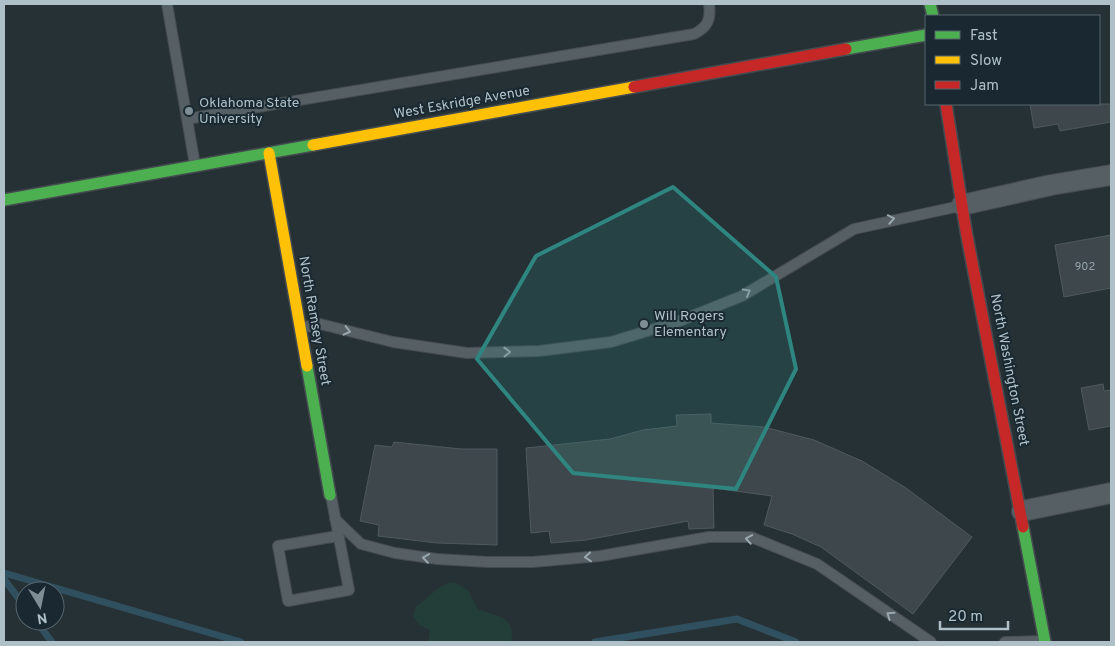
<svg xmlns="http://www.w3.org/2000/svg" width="1115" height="646" font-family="Overpass,sans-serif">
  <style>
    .green { fill: #233d39 }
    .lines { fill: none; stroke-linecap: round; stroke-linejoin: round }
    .stream { stroke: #30505f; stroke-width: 7 }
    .building { fill: #3e484c; stroke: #4e595e }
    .lane-casing { stroke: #454c50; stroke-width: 12 }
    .street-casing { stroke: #454c50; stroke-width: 22 }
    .fast-casing { stroke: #454c50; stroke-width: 14 }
    .slow-casing { stroke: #454c50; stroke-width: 14 }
    .jam-casing { stroke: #454c50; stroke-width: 14 }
    .lane { stroke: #565f64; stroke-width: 10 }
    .street { stroke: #565f64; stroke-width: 20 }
    .fast { stroke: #4caf50; stroke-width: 11 }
    .slow { stroke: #ffc107; stroke-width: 11 }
    .jam { stroke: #c62828; stroke-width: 11 }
    .oneway { stroke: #99a8af }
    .marked { fill: #2f8580; fill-opacity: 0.2; stroke: #2f8580; stroke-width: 4; stroke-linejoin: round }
    .poi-dot { fill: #7f8e95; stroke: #1a2931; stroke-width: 2 }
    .labels { text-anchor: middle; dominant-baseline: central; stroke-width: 4; stroke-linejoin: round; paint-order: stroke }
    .number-label { font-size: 11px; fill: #93a2a9 }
    .poi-label { font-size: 14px; fill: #afc0c8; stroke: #1a2931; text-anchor: start }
    .street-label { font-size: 14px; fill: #afc0c8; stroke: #1a2931 }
  </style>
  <rect width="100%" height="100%" fill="#263136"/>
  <!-- green -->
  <path class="green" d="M454,582L468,590L478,609C496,616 517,616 511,642H428L430,630L419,625L413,616L416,606C430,598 437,584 454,582Z"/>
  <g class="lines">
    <!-- stream -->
    <path class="stream" d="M4,573L241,642
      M4,579L25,607
      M36,621L52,642
      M595,642L737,619L796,642"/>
  </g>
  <!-- building -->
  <path class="building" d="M1030,104H1111V122L1060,131L1058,124L1034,128Z
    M1111,235V288L1064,297L1055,245Z
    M1103,384L1104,391L1111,390V426L1089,430L1081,388Z
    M711,414V423L764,427L814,440L862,461L906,488L972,537L913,614L821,547L792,534L764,525L772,496L713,488L714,528L689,529L688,521L586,540L551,543L549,531L531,533L526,448L610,439L643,430L677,426L676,415Z
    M394,442L461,449H497V545L437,543L378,536L379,525L360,521L375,445L392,447Z"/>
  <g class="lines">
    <!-- lane casing -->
    <g class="lane-casing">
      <path id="lane" d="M167,4L195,165
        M187,119L694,34C708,27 711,19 709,4
        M300,328L320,324L393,342L467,353L539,351L611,342L677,322L742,296L854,229L960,206
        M331,496L349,590L288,601L278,546L338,536
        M335,519L361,544L395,553L437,559L488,562H533L600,556L709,537H751L817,564L931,642
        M1005,642L1044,641"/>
    </g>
    <!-- street casing -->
    <g class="street-casing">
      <path id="street" d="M962,205L1051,185L1111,175
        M1022,511L1111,493"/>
    </g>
    <!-- fast casing -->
    <g class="fast-casing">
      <path id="fast" d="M930,4L933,16
        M846,49L926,35
        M4,200L313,145
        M307,366L330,495
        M1023,527L1045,642"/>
    </g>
    <!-- slow casing -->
    <g class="slow-casing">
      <path id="slow" d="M313,145L634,87
        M269,153L307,366"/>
    </g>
    <!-- jam casing -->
    <g class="jam-casing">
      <path id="jam" d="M634,87L846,49
        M946,104L966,231L1023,527"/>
    </g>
    <!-- lane -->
    <use href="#lane" class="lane"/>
    <!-- street -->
    <use href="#street" class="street"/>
    <!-- fast -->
    <use href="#fast" class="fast"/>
    <!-- slow -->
    <use href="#slow" class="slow"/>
    <!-- jam -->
    <use href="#jam" class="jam"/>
  </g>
  <!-- one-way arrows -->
  <defs><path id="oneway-chevron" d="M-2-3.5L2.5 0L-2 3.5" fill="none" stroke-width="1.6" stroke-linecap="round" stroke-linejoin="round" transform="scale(1.25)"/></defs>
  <g class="oneway">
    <use href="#oneway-chevron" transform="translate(891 219) rotate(-11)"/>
    <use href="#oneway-chevron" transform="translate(747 292) rotate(-30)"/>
    <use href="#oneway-chevron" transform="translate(347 331) rotate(14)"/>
    <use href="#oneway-chevron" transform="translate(507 352) rotate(-1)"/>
    <use href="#oneway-chevron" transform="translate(749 539) rotate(-170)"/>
    <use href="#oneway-chevron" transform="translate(588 557) rotate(175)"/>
    <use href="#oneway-chevron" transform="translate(426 558) rotate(-172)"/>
    <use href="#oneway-chevron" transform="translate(890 615) rotate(-145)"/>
  </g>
  <!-- marked area -->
  <path class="marked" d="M673,187L776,277L796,369L736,489L573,473L477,359L536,256Z"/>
  <!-- markers -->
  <g class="poi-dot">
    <circle cx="189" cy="111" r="5"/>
    <circle cx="644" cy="324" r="5"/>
  </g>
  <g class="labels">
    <!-- number labels -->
    <g class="number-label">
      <text x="1085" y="267">902</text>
    </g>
    <!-- poi labels -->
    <g class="poi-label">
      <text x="199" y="103">Oklahoma State<tspan x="199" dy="16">University</tspan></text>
      <text x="654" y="316">Will Rogers<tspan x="654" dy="16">Elementary</tspan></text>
    </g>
    <!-- street labels -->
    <g class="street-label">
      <text transform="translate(462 103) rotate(-10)">West Eskridge Avenue</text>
      <text transform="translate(314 321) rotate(80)">North Ramsey Street</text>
      <text transform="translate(1009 370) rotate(79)">North Washington Street</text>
    </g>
  </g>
  <!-- border -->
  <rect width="1115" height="646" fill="none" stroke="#afc0c8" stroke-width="10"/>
  <!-- legend -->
  <rect x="925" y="15" width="175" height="90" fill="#1a2931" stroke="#56656d"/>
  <rect x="935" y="31" width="25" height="8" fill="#4caf50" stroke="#56656d"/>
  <text x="970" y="40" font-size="15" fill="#afc0c8">Fast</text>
  <rect x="935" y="56" width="25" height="8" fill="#ffc107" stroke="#56656d"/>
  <text x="970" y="65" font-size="15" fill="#afc0c8">Slow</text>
  <rect x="935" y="81" width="25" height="8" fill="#c62828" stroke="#56656d"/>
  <text x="970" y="90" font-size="15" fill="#afc0c8">Jam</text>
  <!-- north arrow -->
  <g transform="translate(40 606) rotate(170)"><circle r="24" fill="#1a2931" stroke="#56656d"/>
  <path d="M0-4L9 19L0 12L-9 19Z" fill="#7f8e95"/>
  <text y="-8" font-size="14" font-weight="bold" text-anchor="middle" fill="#afc0c8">N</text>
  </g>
  <!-- scale -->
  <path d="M940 621v8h68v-8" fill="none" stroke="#afc0c8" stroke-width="2.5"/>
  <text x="948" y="621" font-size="15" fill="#afc0c8" stroke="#1a2931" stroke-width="4" paint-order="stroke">20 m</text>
</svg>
